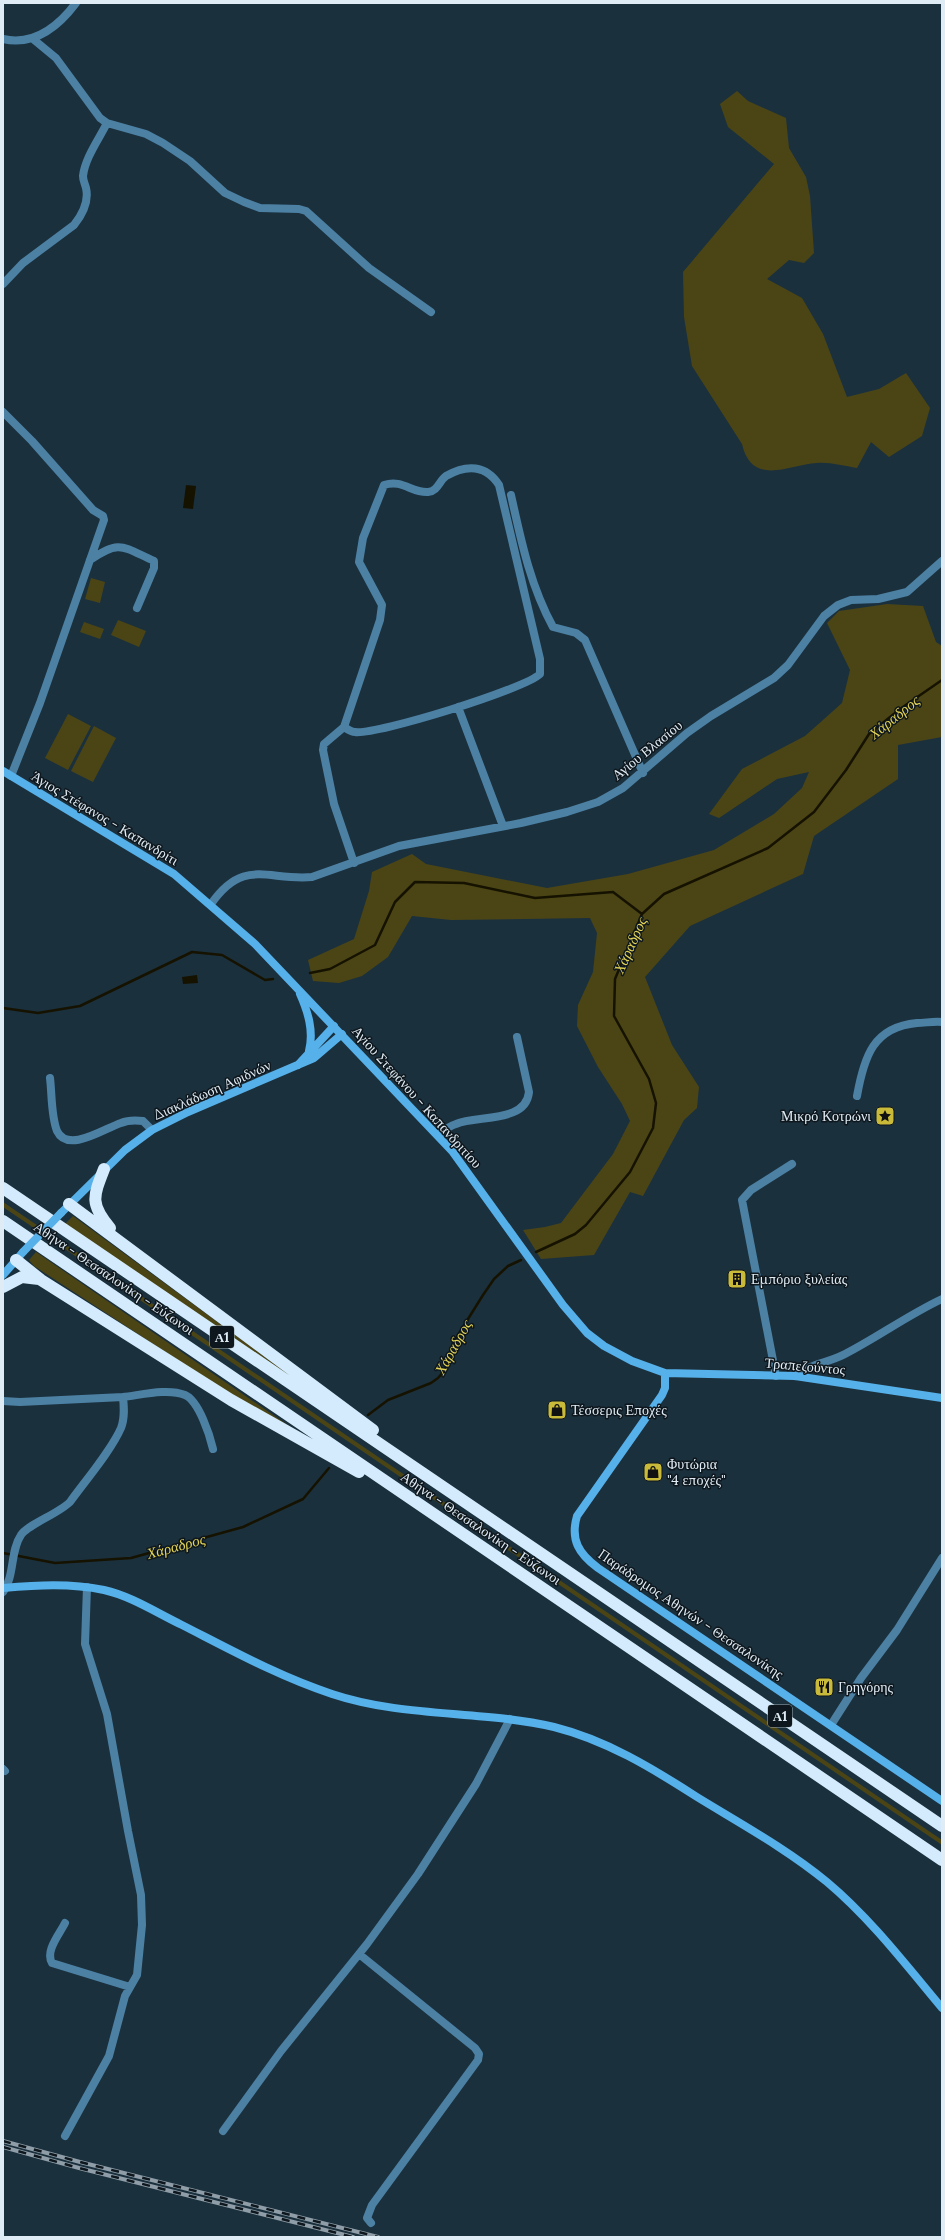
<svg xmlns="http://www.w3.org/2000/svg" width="945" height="2240" font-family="Lora,serif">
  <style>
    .green { fill: #4b4516 }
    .water { fill: #161200 }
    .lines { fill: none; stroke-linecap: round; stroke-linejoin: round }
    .stream { stroke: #161200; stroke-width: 2.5 }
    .street { stroke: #4c81a4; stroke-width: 8 }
    .secondary { stroke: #56b0e9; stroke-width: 8 }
    .highway { stroke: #d3ebfc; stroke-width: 12 }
    .rail-casing { stroke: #8e9da8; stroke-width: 4 }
    .rail { stroke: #0e171d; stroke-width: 2.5; stroke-dasharray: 8; stroke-linecap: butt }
    .secondary-bridge { stroke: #56b0e9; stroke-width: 8 }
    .labels { text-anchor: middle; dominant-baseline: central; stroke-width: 3; stroke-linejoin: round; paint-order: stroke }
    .shield { fill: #0e171d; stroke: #a1acb4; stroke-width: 1 }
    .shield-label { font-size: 13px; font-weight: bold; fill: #e0ecf5 }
    .street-label { font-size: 14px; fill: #e0ecf5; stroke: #0e171d }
    .poi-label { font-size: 14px; fill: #e0ecf5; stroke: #0e171d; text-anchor: start }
    .water-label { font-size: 15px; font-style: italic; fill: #e2d355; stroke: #0e171d }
  </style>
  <rect width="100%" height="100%" fill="#1b303d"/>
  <!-- green -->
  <path class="green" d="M737,91L748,101L786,118L789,148L806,177L810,196L814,253L804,263L789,260L767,279L802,298L823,334L847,397L879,389L906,373L930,408L922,436L889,457L871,442L857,468C844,466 830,462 817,463C788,465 752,487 742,444L692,366L684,317L683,272L774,164L728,127L720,104Z
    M91,578L105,582L100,603L85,599Z
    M887,604L923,606L936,642L942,646V737L898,745V779L814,836L803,874L690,926L645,977L672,1045L699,1087L697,1108L684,1120L643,1196L630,1192L594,1255L541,1259L523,1230L545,1227L561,1223L613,1154L630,1121L622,1104L598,1067L577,1026L578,1005L593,972L597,933L590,918L451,920L412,916L388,957L362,976L339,983L313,981L308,960L354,939L369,891L372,872L412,854L426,864L547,888L628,874L714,850L774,814L802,788L809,772L777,779L719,818L709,814L742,769L805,736L842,703L850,670L827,623L839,611Z
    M118,620L146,631L139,647L111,635Z
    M84,622L104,629L100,639L80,632Z
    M68,714L91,726L68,770L45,758Z
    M94,726L116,738L93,782L71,771Z
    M3,1202L942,1840V1845L3,1207Z
    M73,1216L325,1401L64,1225Z
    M36,1252L311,1441L233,1396L34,1266L29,1260Z"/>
  <!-- water -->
  <path class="water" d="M186,485L196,486L193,509L183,508Z
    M197,975L198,983L183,984L182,977Z"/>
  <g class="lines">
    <!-- stream -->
    <path class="stream" d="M310,973L330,969L375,945L395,902L415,882L464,883L535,898L613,892L642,914
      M3,1008L38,1013L80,1006L192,952L222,955L265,980L273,979
      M536,1252L575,1234L586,1225L630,1172L653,1128L656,1103L649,1079L614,1016L615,979L642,914L664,894L768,848L814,812L846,770L869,734L900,709L942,680
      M368,1415L388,1400L431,1383L438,1378L444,1371L453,1343L483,1295L494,1279L508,1266L521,1260
      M3,1553L55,1563L131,1558L243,1527L303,1499L329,1468"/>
    <!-- street -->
    <path class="street" d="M3,39C34,46 58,27 76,3
      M33,39L56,58L100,118L107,123L146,134L163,143L190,161L225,193L244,202L260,208L299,209L306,211L369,268L431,312
      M3,284L23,263L74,225C82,215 89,201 86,188C85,184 83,181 83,176C85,158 99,139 107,123
      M3,412L32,441L93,510L103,516L104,520L40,703L11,776
      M511,495C521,540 530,585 553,627L576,633L585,640L643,773
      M90,560C120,539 123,547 154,561V568L137,608
      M458,707L503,826
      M344,727C347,729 351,732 355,732C377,735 525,689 540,674V659L499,485C486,465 467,464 446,476C439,481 438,491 428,492C411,493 403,479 384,485L363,538L359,562L382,605L380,620L344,727L324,744L323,750L334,804L354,863
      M211,904C244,857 267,881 312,877L399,846L521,823L567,812L598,802L623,788L687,733L711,716L774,678L788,665L824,616L838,605L851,600L878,599L907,592L942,561
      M50,1078C52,1094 51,1116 57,1131C68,1154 105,1128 121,1123C128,1120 135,1120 143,1121L152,1130
      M857,1096C864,1057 873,1027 917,1023C925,1023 934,1021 942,1022
      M438,1135C443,1131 449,1126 456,1124C478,1115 526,1123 529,1092L517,1037
      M776,1376L742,1200L751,1190L792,1164
      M795,1376C809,1364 828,1363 845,1354C878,1337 908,1315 942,1299
      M123,1397C141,1395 168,1388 185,1395C199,1401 210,1436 213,1449
      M3,1401L20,1402L123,1397C124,1407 125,1418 121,1428C111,1451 85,1481 70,1502C58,1514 27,1525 21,1535C10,1551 15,1576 3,1592
      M831,1725L861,1678L897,1630L942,1558
      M3,1769L5,1771
      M65,1923C59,1935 45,1951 52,1963L130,1987
      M359,1954L475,2048L479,2054L478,2060L372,2205L367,2218L371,2223
      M223,2131L281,2051L367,1944L418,1874L476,1784L510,1719
      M65,2136L109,2056L125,1996L137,1975L142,1925L141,1895L128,1831L107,1714L85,1644L87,1587"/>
    <!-- secondary -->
    <path class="secondary" d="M3,771L174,874L255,944L452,1151L563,1305L587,1333L604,1346L632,1361L665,1373L795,1376L942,1398
      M300,994C308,1012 314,1031 309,1051
      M298,1065L334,1026
      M61,1213L125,1150L152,1130L188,1112L314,1058L342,1034
      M3,1275L23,1252
      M665,1373V1388L662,1395L577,1516C570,1540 579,1554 598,1568L942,1801
      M3,1588C37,1585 70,1583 104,1590C131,1596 157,1613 182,1625C231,1650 280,1677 332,1694C404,1718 481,1710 554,1727C606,1740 652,1768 697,1797C741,1824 787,1849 827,1882C870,1918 906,1965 942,2008"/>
    <!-- highway -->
    <path class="highway" d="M104,1169C93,1197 90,1204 110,1228
      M3,1188L942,1826
      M69,1204L373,1430
      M3,1221L942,1860
      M16,1260L41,1280L231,1400L359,1472
      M3,1287L22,1277L39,1279"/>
    <!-- rail casing -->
    <g class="rail-casing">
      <path id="rail" d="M3,2141L80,2162L378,2237
        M3,2147L79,2168L353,2237"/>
    </g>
    <!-- rail -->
    <use href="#rail" class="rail"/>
    <!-- secondary-bridge -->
    <path class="secondary-bridge" d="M23,1252L61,1213"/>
  </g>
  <!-- icons -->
  <defs>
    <g id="sight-square" transform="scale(1)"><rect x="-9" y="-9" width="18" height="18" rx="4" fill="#c9ba3a" stroke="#0e171d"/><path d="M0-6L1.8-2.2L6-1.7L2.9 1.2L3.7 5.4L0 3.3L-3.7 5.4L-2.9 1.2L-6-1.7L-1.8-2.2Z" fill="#111"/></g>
    <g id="building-square" transform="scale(1)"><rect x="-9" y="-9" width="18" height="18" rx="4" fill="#c9ba3a" stroke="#0e171d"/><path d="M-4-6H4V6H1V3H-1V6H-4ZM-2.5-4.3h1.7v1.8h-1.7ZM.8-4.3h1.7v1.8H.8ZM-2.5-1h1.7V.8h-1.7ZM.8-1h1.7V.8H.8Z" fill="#111"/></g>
    <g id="shop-square" transform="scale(1)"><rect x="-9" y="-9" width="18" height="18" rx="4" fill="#c9ba3a" stroke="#0e171d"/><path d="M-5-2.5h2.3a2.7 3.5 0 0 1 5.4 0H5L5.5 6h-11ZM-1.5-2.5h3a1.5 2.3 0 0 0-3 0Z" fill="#111"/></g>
    <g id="restaurant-square" transform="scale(1)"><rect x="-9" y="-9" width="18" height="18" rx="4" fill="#c9ba3a" stroke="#0e171d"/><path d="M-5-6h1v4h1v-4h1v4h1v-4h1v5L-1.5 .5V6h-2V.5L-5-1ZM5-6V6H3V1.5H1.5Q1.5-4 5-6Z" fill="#111"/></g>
  </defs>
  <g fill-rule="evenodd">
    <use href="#sight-square" x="885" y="1116"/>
    <use href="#building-square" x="737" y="1279"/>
    <use href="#shop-square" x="557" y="1410"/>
    <use href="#shop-square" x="653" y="1472"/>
    <use href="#restaurant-square" x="824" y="1687"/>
  </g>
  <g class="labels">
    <!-- shield labels -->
    <g class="shield">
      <rect x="210" y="1326" width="24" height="22" rx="3"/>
      <rect x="768" y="1705" width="24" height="22" rx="3"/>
    </g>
    <g class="shield-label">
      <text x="222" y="1337">Α1</text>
      <text x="780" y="1716">Α1</text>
    </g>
    <!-- street labels -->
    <g class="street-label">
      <text transform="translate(647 750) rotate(-39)">Αγίου Βλασίου</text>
      <text transform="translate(105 818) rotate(31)">Άγιος Στέφανος - Καπανδρίτι</text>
      <text transform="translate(212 1090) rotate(-24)">Διακλάδωση Αφιδνών</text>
      <text transform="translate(417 1097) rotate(48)">Αγίου Στεφάνου - Καπανδριτίου</text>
      <text transform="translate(114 1278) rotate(34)">Αθήνα - Θεσσαλονίκη - Εύζωνοι</text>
      <text transform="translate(805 1366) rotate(5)">Τραπεζούντος</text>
      <text transform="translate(481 1528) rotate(34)">Αθήνα - Θεσσαλονίκη - Εύζωνοι</text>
      <text transform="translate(691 1614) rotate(34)">Παράδρομος Αθηνών - Θεσσαλονίκης</text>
    </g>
    <!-- poi labels -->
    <g class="poi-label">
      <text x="871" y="1116" text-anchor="end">Μικρό Κοτρώνι</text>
      <text x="751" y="1279">Εμπόριο ξυλείας</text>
      <text x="571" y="1410">Τέσσερις Εποχές</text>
      <text x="667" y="1464">Φυτώρια<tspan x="667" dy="16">"4 εποχές"</tspan></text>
      <text x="838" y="1687">Γρηγόρης</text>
    </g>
    <!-- water labels -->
    <g class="water-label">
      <text transform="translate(894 717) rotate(-39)">Χάραδρος</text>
      <text transform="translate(630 945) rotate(-66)">Χάραδρος</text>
      <text transform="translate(453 1347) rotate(-61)">Χάραδρος</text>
      <text transform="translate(176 1546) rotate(-15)">Χάραδρος</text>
    </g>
  </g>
  <!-- border -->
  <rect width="945" height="2240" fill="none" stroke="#e0ecf5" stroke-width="8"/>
</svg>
